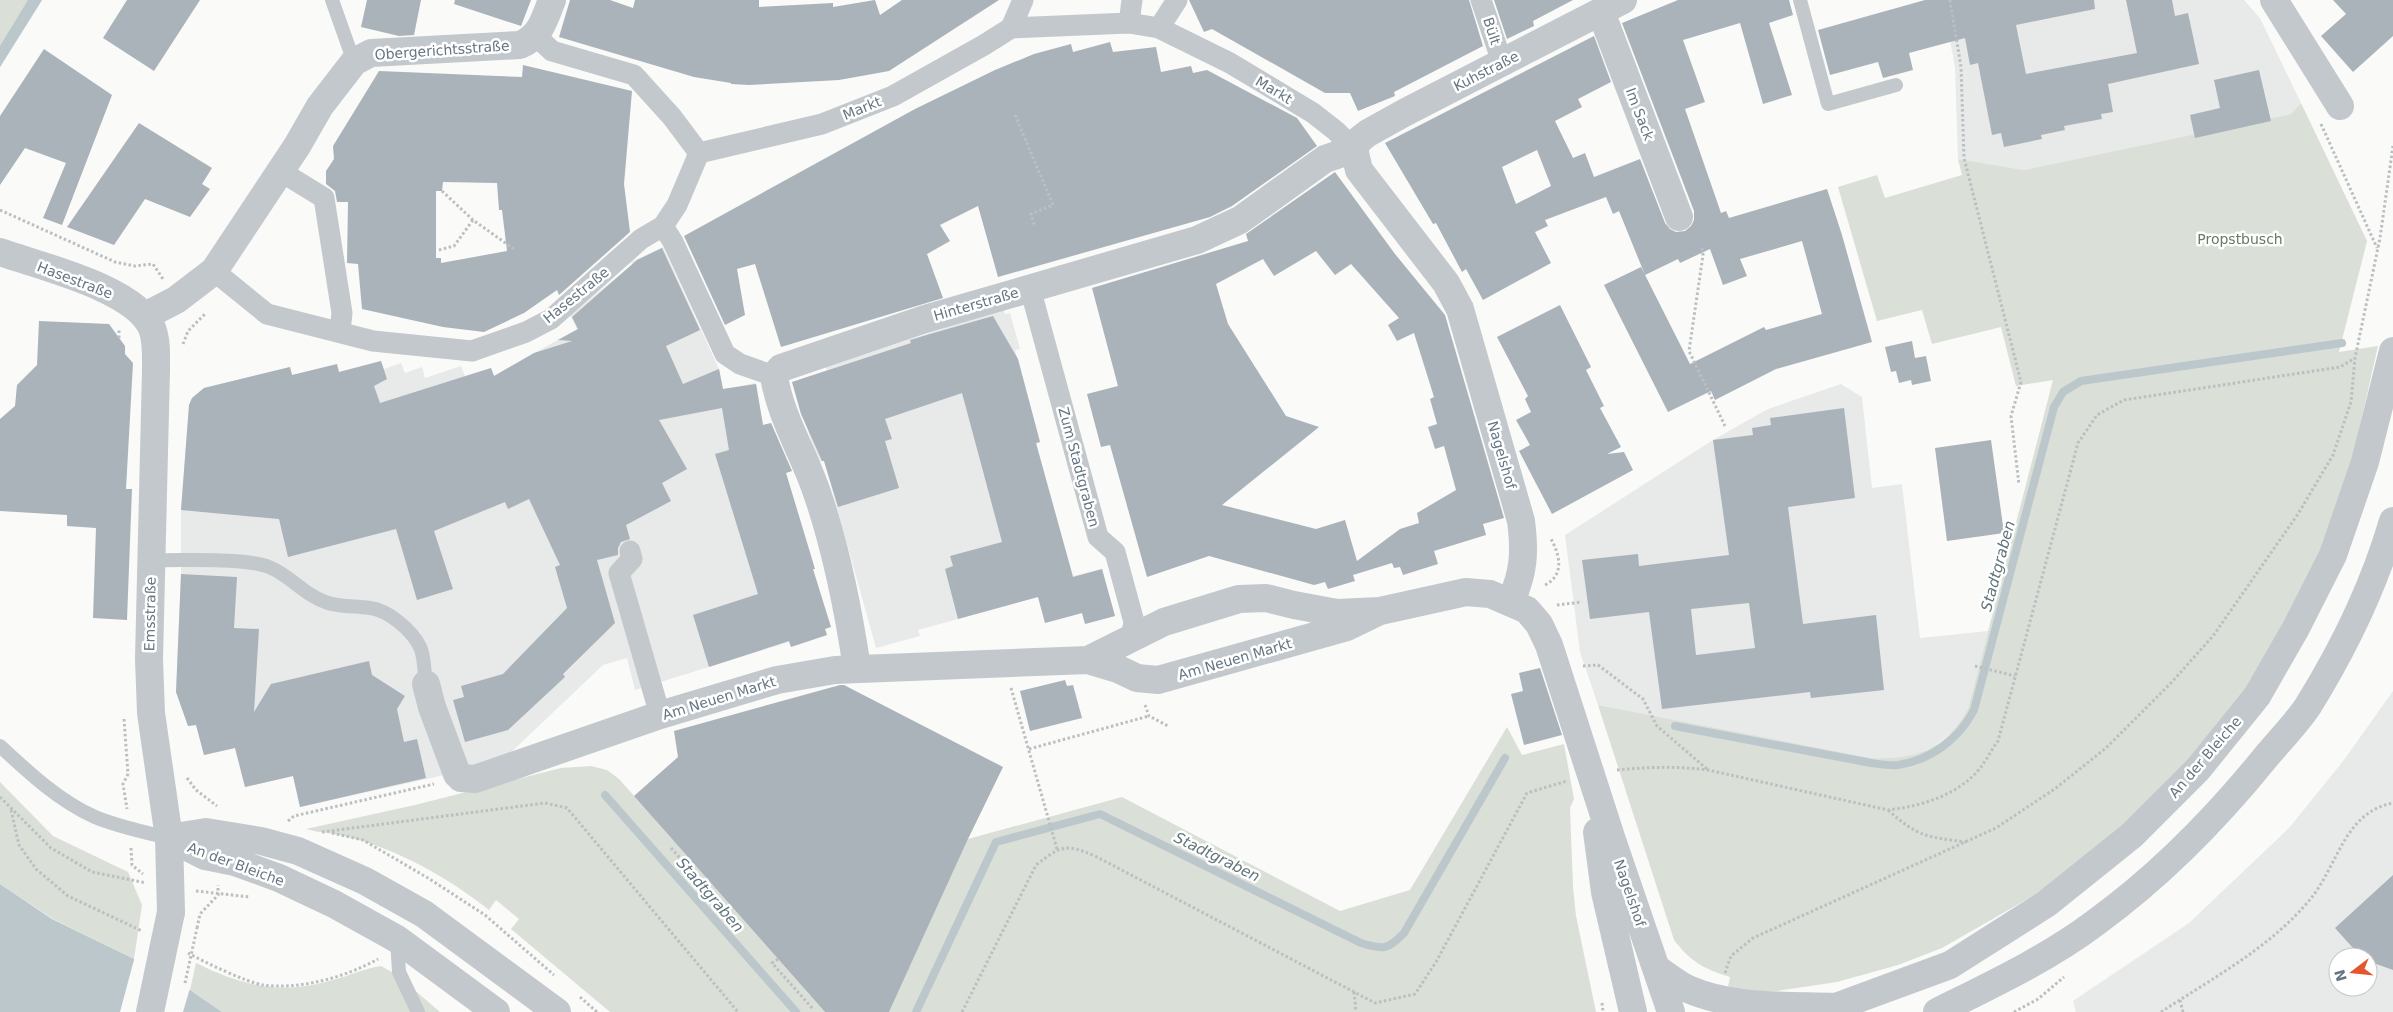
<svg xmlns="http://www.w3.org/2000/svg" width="2393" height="1012" font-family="'DejaVu Sans',sans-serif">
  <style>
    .built { fill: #e8e9e9; fill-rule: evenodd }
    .green { fill: #dadfd7 }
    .water { fill: #bbc7cb }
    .pier { fill: #fafaf8 }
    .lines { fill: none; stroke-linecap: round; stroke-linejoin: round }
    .stream { stroke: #bbc7cb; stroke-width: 8 }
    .building { fill: #aab3b9; fill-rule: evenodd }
    .path { stroke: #bbbfc2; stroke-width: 3; stroke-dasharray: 2.5 2.5; stroke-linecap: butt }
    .service { stroke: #c3c8cc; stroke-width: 14 }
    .pedestrian { stroke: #c3c8cc; stroke-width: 21 }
    .minor { stroke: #c3c8cc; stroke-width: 28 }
    .tertiary { stroke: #c3c8cc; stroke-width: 28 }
    .path-bridge { stroke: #bbbfc2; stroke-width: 3; stroke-dasharray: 2.5 2.5; stroke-linecap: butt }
    .tertiary-bridge { stroke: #c3c8cc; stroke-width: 28 }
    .labels { text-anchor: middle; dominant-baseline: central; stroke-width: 5; stroke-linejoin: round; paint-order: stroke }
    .street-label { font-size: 14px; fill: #657683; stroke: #fff }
    .park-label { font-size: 14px; fill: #687a64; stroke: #fff }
    .water-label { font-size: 15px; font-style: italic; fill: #60757c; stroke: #fff }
  </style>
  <rect width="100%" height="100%" fill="#fafaf8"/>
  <!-- built -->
  <path class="built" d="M1943,0H2244L2260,18L2301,103L2291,114L2024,170L1958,159L1955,68Z
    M663,247L719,369L723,389L756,383L763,425L771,423L815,569L807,571L819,591L831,627L825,629L827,635L791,647L789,642L635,690L627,658L603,665L505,758L440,776L300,807L293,776L245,787L235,748L204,755L196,725L188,726L176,692L181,574V510L189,405L192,398L204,388L290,367L292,375L339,372L381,361L384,369L401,363L405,373L422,367L425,378L461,366L465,376L491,368L494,376L577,329L570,315L632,265L631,262Z
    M1002,305L1005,314L1010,313L1020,349L1015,350L1040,442L1036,444L1073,576L1102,569L1115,616L1085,624L1082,613L1045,623L1038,597L918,630L920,636L876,648L824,461L818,462L792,382L827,370L826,367L966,321Z
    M1841,384L1862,397L1872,488L1902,484L1920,638L1988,631L1968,709L1962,719L1952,732L1933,747L1913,756L1896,760L1871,758L1598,705L1580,652L1565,535L1713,440L1768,409Z
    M2393,691V1012H2076L2073,1001L2189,923L2289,828L2344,760ZM2338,957H2368V987H2338Z"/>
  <!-- green -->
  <path class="green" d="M0,0H42L0,67Z
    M2301,103L2367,241L2339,352L2378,346L2353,456L2323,545L2306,583L2247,687L2189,760L2125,827L2038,893L1942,948L1898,965L1837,982L1777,991L1727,992L1730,977C1704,969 1691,962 1674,940L1598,705L1871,758C1916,760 1945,750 1968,709L2053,380L2016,386L2001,327L1932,344L1922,310L1877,321L1838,187L1877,175L1885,198L1962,175L1958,159L2024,170L2291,114Z
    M1507,727L1522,755L1564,744L1574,799L1570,808L1573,887L1576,916L1596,1012H889L968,839L1122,797L1340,911L1410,890Z
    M591,766L607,770L619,779L825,1012H610L511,929L519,919L496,900L489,910C449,878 397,849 348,837C334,833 320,833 306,829L415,805L561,768Z
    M0,782L53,836L128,872L142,905L134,959L53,919L0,884Z
    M196,963C245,987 281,995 333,980C349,976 365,968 381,966L397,975L440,1012H222L190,990Z"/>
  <!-- water -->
  <path class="water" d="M28,0H42L0,67V46Z
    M0,884L52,919L134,959L190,990L222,1012H0Z"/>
  <!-- pier -->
  <path class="pier" d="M135,956L190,988L183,1012H120Z"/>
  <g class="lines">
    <!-- stream -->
    <path class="stream" d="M1675,726L1871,763C1879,764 1890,766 1898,765C1931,760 1959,739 1974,710L2054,407L2063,392L2081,381L2342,343
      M605,795L796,1012
      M916,1012L996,842L1100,814L1361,943C1383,950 1388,950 1404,933L1505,758"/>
  </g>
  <!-- building -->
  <path class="building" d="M127,0H200L154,71L103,38Z
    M367,0H421L414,35L399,36L361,27Z
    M455,0H531L521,26L454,4Z
    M570,0H610L633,8L635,0H759V7L833,3V7L875,0L880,15L902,0H999L889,71L839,80L749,85L731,84V83L694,77L559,37Z
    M1189,0H1469L1483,46L1394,92L1395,96L1358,111L1350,93H1325L1212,29L1204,32Z
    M1494,0H1573L1533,21L1534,26L1507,39Z
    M1678,0H1789L1793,15L1769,23L1792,95L1763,104L1740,23L1683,40L1705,102L1685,109L1721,213L1726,211L1729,218L1827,189L1842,235L1872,342L1776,369L1715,400L1711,391L1668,412L1604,285L1641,267L1690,364L1764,327L1766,330L1822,314L1802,241L1740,259L1747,276L1723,285L1710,249L1680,263L1678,259L1645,275L1619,211L1613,214L1606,197L1545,220L1548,226L1535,232L1551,263L1483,300L1466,269L1462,272L1436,223L1433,224L1385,143L1594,36L1611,82L1578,99L1582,107L1555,121L1573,158L1585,153L1594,177L1640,159L1665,223L1670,229L1676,232L1685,231L1691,226L1694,220V211L1622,23ZM1537,150L1551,186L1516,204L1502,167Z
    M1925,0H2094L2095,9L2016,25L2026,74L2137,53L2126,0H2172L2175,16L2188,13L2199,64L2108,84L2113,112L2101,114L2102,119L2064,126L2065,130L2041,135L2042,139L2004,147L2001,133L1992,135L1978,63L1970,65L1965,38L1909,53L1913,70L1883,78L1878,62L1830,75L1818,30Z
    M2333,0H2393V36L2353,72L2321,36L2346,14Z
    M1110,42L1113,52L1156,47L1161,72L1191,66L1193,73L1207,70L1297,118L1317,146L1232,206L1210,217L998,277L978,206L940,225L950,241L927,254L943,298L781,347L755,264L737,269L745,315L725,325L684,236L915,109L995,70L1034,54L1071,44L1073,52Z
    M44,49L112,95L62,225L43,218L66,163L25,148L0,185V116Z
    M523,65L632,91L624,184L630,232L559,295L557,290L524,313L484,332L443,327L362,309L358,264L347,263L348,202H337L335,191L326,184V171L334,159L333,146L379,71L522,77ZM443,182L497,183L499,210H502L507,251L441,263V258H436V191H442Z
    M2259,70L2271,121L2195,138L2190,115L2220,108L2214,80Z
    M139,123L212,168L202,184L210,189L190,217L145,199L114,245L67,227Z
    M1335,172L1395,254L1445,315L1504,518L1483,524L1486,535L1434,551L1438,564L1403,575L1400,567L1394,568L1392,563L1353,575L1355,581L1328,589L1325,582L1314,585L1209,556L1147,577L1110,445L1101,447L1087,394L1118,386L1092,288L1248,241L1246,234ZM1316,251L1335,275L1351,264L1399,318L1388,325L1397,341L1414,333L1434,397L1430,399L1437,424L1428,427L1435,449L1444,446L1456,490L1417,513L1419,523L1400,529L1357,561L1345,520L1316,529L1222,505L1319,427L1286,416L1228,324L1216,284L1263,259L1274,276Z
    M662,248L700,330L666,346L683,384L719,369L723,389L756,384L763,425L771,423L792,471L786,473L815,569H813L831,627L825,629L827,635L791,647L789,641L709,667L693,615L758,594L715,454L729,450L722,408L659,420L687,469L662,483L671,501L626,525L630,539L621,542L618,548V555L597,560L615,623L563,674L565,677L508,730L465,742L453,700L464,697L461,686L503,674L567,608L555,567L560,565L529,499L508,509L505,502L434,531L453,589L417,600L396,529L288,557L279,519L181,510L189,405L192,398L204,388L290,367L292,375L337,364L339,372L381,361L387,379L374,386L380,403L491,368L494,376L534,353L572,341L558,340L578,329L572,317L637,260Z
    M1560,305L1591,367L1586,370L1604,406L1600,408L1621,447L1607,454L1624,452L1633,470L1552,514L1519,451L1530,445L1516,420L1531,412L1525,399L1528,396L1497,337Z
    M993,316L1018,359L1040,442L1036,443L1073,577L1102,569L1115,616L1085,624L1082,613L1045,623L1038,597L958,619L945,569L953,566L950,556L1002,542L962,393L885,419L892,439L885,441L899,488L838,507L824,461H822L801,414L792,382L911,343L910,340L930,334Z
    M39,321L109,324L125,346V354L133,363L126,489H132L127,620L93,618L96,528L67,526V515L0,511V419L15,406L17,385L37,365Z
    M1912,341L1915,358L1926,356L1931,381L1912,385L1911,380L1899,383L1896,371L1891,372L1885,347Z
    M1844,408L1855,498L1788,507L1803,624L1876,615L1884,690L1811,698L1810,692L1662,709L1649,612L1590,619L1582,560L1638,554L1639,566L1729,555L1713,440L1753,435L1752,428L1771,425L1770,418ZM1749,603L1755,648L1696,655L1691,609Z
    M1991,440L2004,533L1947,541L1935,448Z
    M181,574L237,577L234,628L259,629L254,712L271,684L369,661L372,675L405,696L397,709L404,742L417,739L426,778L300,807L293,776L245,787L235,748L204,755L196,725L188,726L176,692Z
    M1540,668L1562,735L1524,745L1511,694L1523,691L1519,673Z
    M1065,680L1067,686L1073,685L1082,718L1030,731L1020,691Z
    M840,685H844L1003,767L968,839L889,1012H825L634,796L678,757L674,731Z
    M2393,875V970L2368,961V957H2361L2335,928Z"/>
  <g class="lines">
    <!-- path -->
    <path class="path" d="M1950,0L1961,67L1964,158L2021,382L2011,416L2019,485
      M1015,115L1053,205L1031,214L1035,227
      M2321,124L2377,248
      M442,191L473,220L514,249
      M0,210L115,262L135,266L153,264L163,279
      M1702,248L1703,255L1689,351L1725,426
      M439,250L454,246L473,220
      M119,338V330
      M183,344L188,331L206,313
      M1545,585C1566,574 1559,553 1550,537
      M1557,605L1582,602
      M1583,666L1598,665L1643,699L1657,726L1707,769
      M1975,666L2015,676
      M1011,688L1057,849
      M1145,705L1149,716L1168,726
      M124,719L128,774L123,784L127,809
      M1029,749L1149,716
      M1617,770C1648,767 1677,766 1708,770L1888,810C1922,806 1959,795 1981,767C1987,759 1992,749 1998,741L2078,443L2097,415L2124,400L2340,367L2355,358
      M187,778L196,790L217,806
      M0,797L51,848L92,872L146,883
      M11,810L19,845L36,869L68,896L142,931
      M1888,810C1918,837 1927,837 1966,842
      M288,821L294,816L434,784
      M322,832L545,803L567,808L738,1012
      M332,833L363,840L428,878L485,915L554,975
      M131,848L132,865L143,874
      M671,848L710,892L715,888
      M196,891L250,897
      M197,928L200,914L218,895V885
      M188,953C204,962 246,982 263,985C300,990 346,977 378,959
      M778,959L772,963L813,1009
      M1725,973L1731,956L1753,938L1996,828L2056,788L2106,748L2171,683L2213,636L2298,514L2333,455L2351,402L2355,358L2380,238L2393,146
      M1354,992L1356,1012
      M580,997L597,1012
      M2180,1000L2183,1012
      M1602,1003L1603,1012
      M962,1012L1036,865C1061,846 1065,843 1095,856L1375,1003L1415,994L1436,962L1527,793L1567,781
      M2014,1012L2038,999L2064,977
      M2161,1012C2213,978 2273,946 2312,897C2338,864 2345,812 2393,803"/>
    <!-- service -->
    <path class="service" d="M332,0L354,62
      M1800,0L1828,104L1896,85
      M151,560C182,561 243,557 269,567C290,575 305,596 328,603C341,607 356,606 370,608C388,610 412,630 420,647C425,657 424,673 426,684
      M0,746C28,772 59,801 95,817C119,827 144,832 169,838
      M397,939L399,972L418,1012"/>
    <!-- pedestrian -->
    <path class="pedestrian" d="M1481,0L1502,62
      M1129,23L1132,0
      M1011,28L1023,0
      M1159,28L1177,0
      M536,36L552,51L634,75L672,117L699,153
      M699,153L822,124L893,96L984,45L1011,28L1129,23L1159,28L1230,63L1313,113L1336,131L1354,149
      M280,171L324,198L342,313L340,331
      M663,226L673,242L725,354L740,364L774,376
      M214,271L267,314L373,341L472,351L526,332L551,319L641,239L663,226L677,205L699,153
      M1030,288L1098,537L1115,552L1134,622L1131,639
      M630,551L632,559L619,573L660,715"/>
    <!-- minor -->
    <path class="minor" d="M2274,0L2340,106
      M1601,12L1679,217
      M1354,149L1359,170L1446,283L1460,309L1521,521C1525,552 1524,572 1511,601
      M1354,149L1359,140L1368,133L1404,113L1623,0
      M145,316L176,300L214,271L297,146L320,106L354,62L371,53L520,45C541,36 544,20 552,0
      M1088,660L1164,622L1239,599L1266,598L1294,605L1337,613L1380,611L1466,592L1490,594L1527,610L1539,624L1549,645L1612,840L1671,1012
      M857,668C848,608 836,547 816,490C803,452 780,416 774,376L781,368L925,319L1197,240L1240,220L1325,159L1354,149
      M426,684L432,707L457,774L461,778L475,779L660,715L777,680L835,670L1088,660L1118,669L1137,678L1158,680L1347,627L1380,611
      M1597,832L1605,892L1633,1012
      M1656,968C1666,975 1677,984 1688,989C1733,1009 1788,1005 1836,1007"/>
    <!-- tertiary -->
    <path class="tertiary" d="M0,252C39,266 135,288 152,328C157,341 156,356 156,370L149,659L151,713L169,838L171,912
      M169,838L206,832L261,841L298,851L365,881L424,914L557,1012
      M169,838L205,856L235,862L279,878L334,904L397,939L496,1012
      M1818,1012L1836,1007L1950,965L2046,904L2132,835L2198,769L2257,696L2296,628L2333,555L2365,462L2393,351
      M1937,1012C1991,985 2047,959 2095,923C2161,875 2214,821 2265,758C2279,741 2296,724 2308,706C2344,648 2374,586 2393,521"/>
    <!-- path-bridge -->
    <path class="path-bridge" d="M185,983L197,928"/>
    <!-- tertiary-bridge -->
    <path class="tertiary-bridge" d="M150,1012L171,912"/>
  </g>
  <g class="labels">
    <!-- street labels -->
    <g class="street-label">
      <text transform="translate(1492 31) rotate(72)">Bült</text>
      <text transform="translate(442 50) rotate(-4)">Obergerichtsstraße</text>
      <text transform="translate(1486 71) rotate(-27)">Kuhstraße</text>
      <text transform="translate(1274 90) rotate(31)">Markt</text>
      <text transform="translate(862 108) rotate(-22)">Markt</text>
      <text transform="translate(1640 114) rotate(69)">Im Sack</text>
      <text transform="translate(75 280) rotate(21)">Hasestraße</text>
      <text transform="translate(576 295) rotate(-39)">Hasestraße</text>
      <text transform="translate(976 304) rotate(-16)">Hinterstraße</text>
      <text transform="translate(1502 455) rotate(74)">Nagelshof</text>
      <text transform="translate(1079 467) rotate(75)">Zum Stadtgraben</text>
      <text transform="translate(150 614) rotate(-89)">Emsstraße</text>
      <text transform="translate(1235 659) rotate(-16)">Am Neuen Markt</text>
      <text transform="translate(719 698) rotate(-17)">Am Neuen Markt</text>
      <text transform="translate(2205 757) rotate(-49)">An der Bleiche</text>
      <text transform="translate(236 864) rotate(20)">An der Bleiche</text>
      <text transform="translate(1630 893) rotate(71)">Nagelshof</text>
    </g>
    <!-- park labels -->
    <g class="park-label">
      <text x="2240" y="239">Propstbusch</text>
    </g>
    <!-- water labels -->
    <g class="water-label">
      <text transform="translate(1998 566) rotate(-75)">Stadtgraben</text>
      <text transform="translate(1217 857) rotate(26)">Stadtgraben</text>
      <text transform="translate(710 895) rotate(49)">Stadtgraben</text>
    </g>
  </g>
  <!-- north arrow -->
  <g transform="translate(2353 972) rotate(254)"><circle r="24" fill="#ffffff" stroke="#c1c8cd"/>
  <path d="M0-4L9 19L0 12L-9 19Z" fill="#e4572e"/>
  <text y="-8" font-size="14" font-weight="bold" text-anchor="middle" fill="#657683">N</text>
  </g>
</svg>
